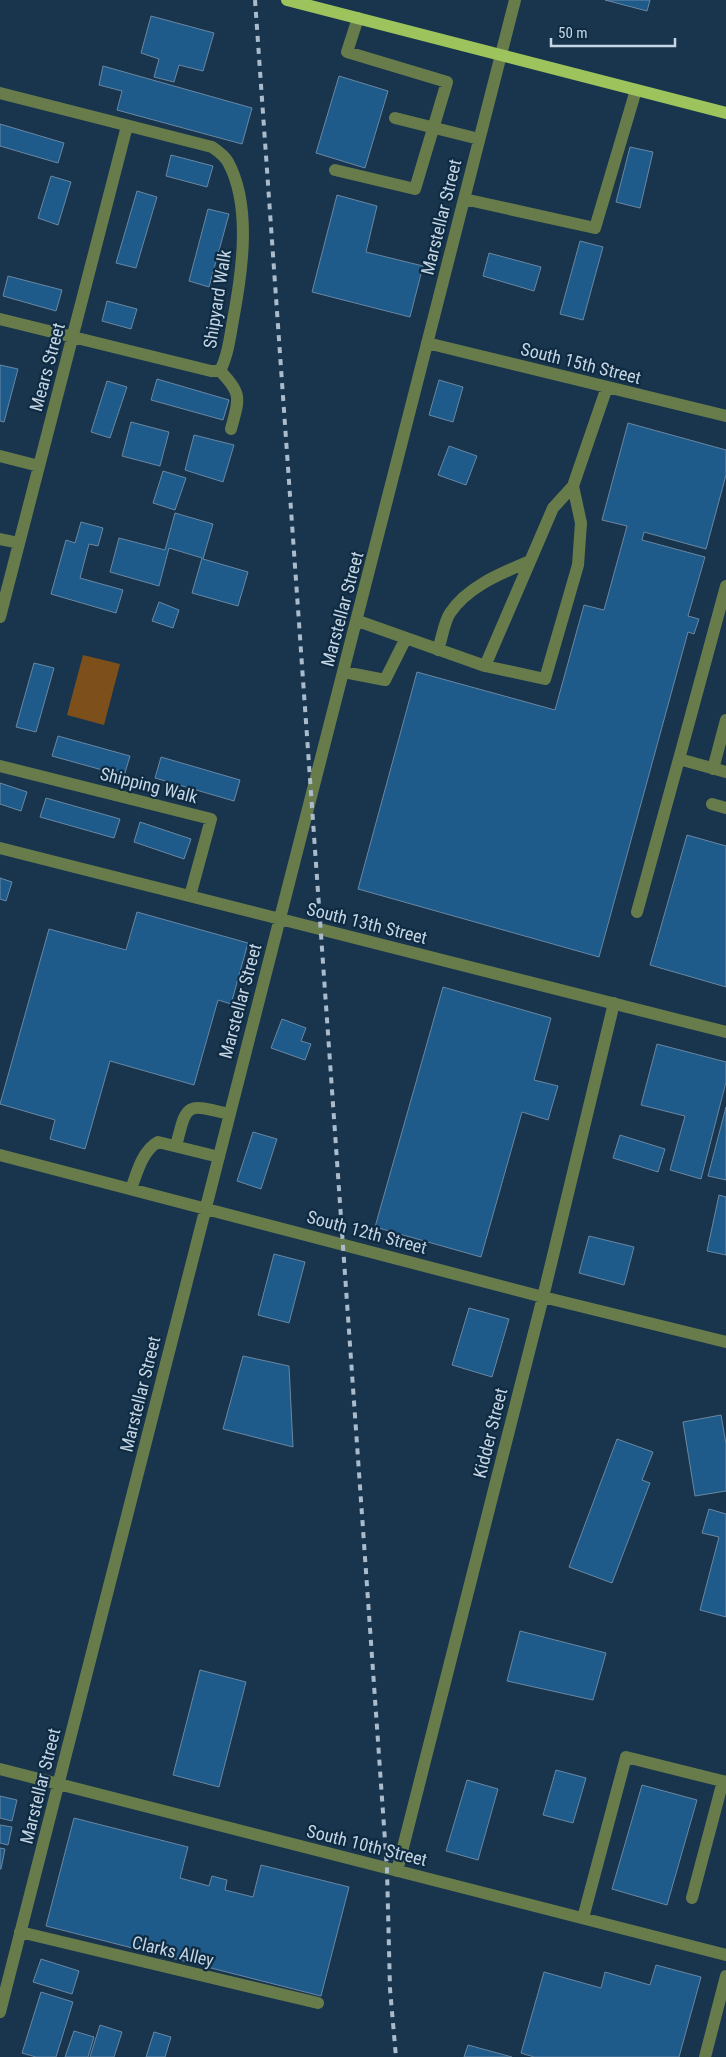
<svg xmlns="http://www.w3.org/2000/svg" width="726" height="2057" font-family="'Roboto Condensed',sans-serif">
  <style>
    .green { fill: #7d4f1a }
    .building { fill: #1f5b8a; stroke: #6987a3 }
    .lines { fill: none; stroke-linecap: round; stroke-linejoin: round }
    .minor { stroke: #687c4b; stroke-width: 12 }
    .major { stroke: #9dc45c; stroke-width: 12 }
    .rail { stroke: #aabccc; stroke-width: 4; stroke-dasharray: 6 6; stroke-linecap: butt }
    .labels { text-anchor: middle; dominant-baseline: central; stroke-width: 4.5; stroke-linejoin: round; paint-order: stroke }
    .street-label { font-size: 18px; fill: #c5d5e4; stroke: #0e2b42 }
  </style>
  <rect width="100%" height="100%" fill="#19354d"/>
  <!-- green -->
  <path class="green" d="M83,655L120,664L104,725L67,715Z"/>
  <!-- building -->
  <path class="building" d="M605,0H650L647,11Z
    M151,16L214,33L203,71L179,65L174,82L154,77L159,59L141,53Z
    M103,66L252,108L242,144L117,110L122,91L99,85Z
    M339,76L388,91L365,168L316,153Z
    M0,124L64,143L58,163L0,146Z
    M630,147L653,152L640,208L616,202Z
    M171,155L213,166L207,187L166,176Z
    M51,176L71,182L58,225L38,218Z
    M137,191L157,197L136,268L116,263Z
    M337,195L377,206L366,252L423,266L410,317L312,292Z
    M208,209L229,214L209,287L189,281Z
    M580,241L603,247L583,320L560,314Z
    M489,253L541,267L534,291L483,276Z
    M8,276L62,290L56,311L3,296Z
    M107,301L137,309L131,329L102,321Z
    M0,365L18,369L4,422L0,421Z
    M157,379L229,400L223,420L151,400Z
    M439,380L463,387L453,422L429,415Z
    M107,381L127,387L110,438L91,432Z
    M131,422L169,432L160,466L122,456Z
    M628,423L726,450V475L706,549L644,532L642,540L705,557L688,616L699,619L694,634L688,632L599,957L358,889L417,672L555,710L584,605L604,610L627,526L602,520Z
    M194,435L234,445L223,482L185,470Z
    M449,446L477,456L466,485L438,475Z
    M163,471L186,478L175,510L153,503Z
    M175,513L213,524L203,559L248,572L238,606L192,593L202,558L169,548L159,586L110,572L119,538L165,550Z
    M81,522L103,528L98,546L89,544L80,578L123,590L116,613L51,594L66,540L75,543Z
    M159,602L179,610L173,628L152,621Z
    M34,663L54,668L36,732L16,727Z
    M58,736L130,756L124,776L52,756Z
    M161,757L240,780L234,801L155,778Z
    M0,783L27,792L21,811L0,804Z
    M46,798L120,819L114,838L40,817Z
    M140,822L191,839L184,859L134,842Z
    M687,835L726,846V987L650,965Z
    M0,878L12,882L6,901L0,899Z
    M137,912L248,943L231,1004L218,1000L194,1085L110,1061L85,1149L50,1139L55,1120L0,1104L49,929L126,950Z
    M443,987L551,1018L534,1080L558,1086L548,1120L522,1112L481,1257L375,1227Z
    M282,1019L306,1028L301,1041L311,1044L305,1060L271,1048Z
    M657,1044L726,1062V1082L701,1179L670,1170L685,1116L641,1105Z
    M726,1107V1180L708,1176Z
    M253,1132L277,1139L261,1189L237,1181Z
    M620,1135L665,1149L658,1172L613,1158Z
    M719,1195L726,1197V1255L707,1251Z
    M589,1236L634,1247L624,1285L579,1273Z
    M274,1254L305,1262L289,1323L258,1315Z
    M469,1308L509,1319L492,1377L452,1365Z
    M243,1356L289,1366L293,1447L223,1429Z
    M721,1415L726,1444V1491L695,1496L683,1422Z
    M617,1439L653,1452L642,1480L650,1483L612,1583L569,1567Z
    M709,1509L726,1514V1617L700,1610L719,1537L702,1533Z
    M520,1631L606,1653L593,1700L507,1681Z
    M200,1670L246,1682L219,1787L173,1775Z
    M556,1770L586,1778L573,1823L543,1815Z
    M467,1780L498,1789L478,1860L446,1851Z
    M642,1785L697,1800L667,1905L612,1889Z
    M0,1796L17,1800L12,1821L0,1818Z
    M74,1818L188,1847L180,1878L209,1886L212,1876L227,1880L225,1890L253,1897L261,1865L349,1887L321,1996L46,1926Z
    M0,1825L12,1827L8,1845L0,1843Z
    M0,1848L5,1849L1,1869H0Z
    M41,1959L79,1971L72,1994L33,1982Z
    M656,1965L701,1977L679,2057H534L521,2053L544,1972L601,1988L605,1972L650,1985Z
    M41,1992L73,2002L56,2057H36L22,2053Z
    M100,2025L122,2032L114,2057H90Z
    M74,2031L94,2037L88,2057H65Z
    M154,2032L171,2037L165,2057H146Z
    M468,2045L512,2057H464Z"/>
  <g class="lines">
    <!-- minor -->
    <path class="minor" d="M0,93L212,147C218,151 224,155 228,162C252,206 242,273 233,320C230,337 228,355 220,371H211L0,319
      M395,118L479,139
      M335,170L415,189L447,82L347,52L358,18
      M464,199L595,228L636,90
      M427,343L726,416
      M220,371C243,394 239,399 231,429
      M0,456L39,466
      M0,539L19,543
      M0,617L127,126
      M358,621L485,666L545,679L578,565L581,523L573,486L607,387
      M438,650C442,638 444,622 450,613C468,586 502,573 530,561
      M485,666L553,508L573,486
      M344,672L385,680L406,638
      M679,759L726,586
      M0,766L211,819L190,896
      M713,769L726,720
      M712,804L726,808
      M0,848L726,1032
      M637,912L679,759L726,772
      M176,1146C187,1103 185,1103 229,1114
      M0,1155L543,1297L726,1342
      M131,1189C137,1173 142,1151 158,1142L219,1157
      M0,1769L726,1955
      M397,1871L543,1297L614,1003
      M692,1898L723,1781
      M583,1918L626,1757L726,1782
      M20,1932L318,2003
      M0,2012L515,0
      M705,2057L726,1976"/>
    <!-- major -->
    <path class="major" d="M287,0L726,113"/>
    <!-- rail -->
    <path class="rail" d="M255,0L387,1869L390,1989L396,2057"/>
  </g>
  <g class="labels">
    <!-- street labels -->
    <g class="street-label">
      <text transform="translate(441 217) rotate(-76)">Marstellar Street</text>
      <text transform="translate(217 299) rotate(-81)">Shipyard Walk</text>
      <text transform="translate(581 363) rotate(14)">South 15th Street</text>
      <text transform="translate(47 367) rotate(-75)">Mears Street</text>
      <text transform="translate(342 609) rotate(-75)">Marstellar Street</text>
      <text transform="translate(149 785) rotate(14)">Shipping Walk</text>
      <text transform="translate(367 923) rotate(14)">South 13th Street</text>
      <text transform="translate(240 1001) rotate(-75)">Marstellar Street</text>
      <text transform="translate(367 1232) rotate(15)">South 12th Street</text>
      <text transform="translate(140 1394) rotate(-76)">Marstellar Street</text>
      <text transform="translate(490 1433) rotate(-76)">Kidder Street</text>
      <text transform="translate(40 1786) rotate(-76)">Marstellar Street</text>
      <text transform="translate(367 1845) rotate(14)">South 10th Street</text>
      <text transform="translate(173 1951) rotate(13)">Clarks Alley</text>
    </g>
  </g>
  <!-- scale -->
  <path d="M551 38v8h124v-8" fill="none" stroke="#c5d5e4" stroke-width="2.5"/>
  <text x="558" y="38" font-size="15" fill="#c5d5e4" stroke="#0e2b42" stroke-width="4" paint-order="stroke">50 m</text>
</svg>
